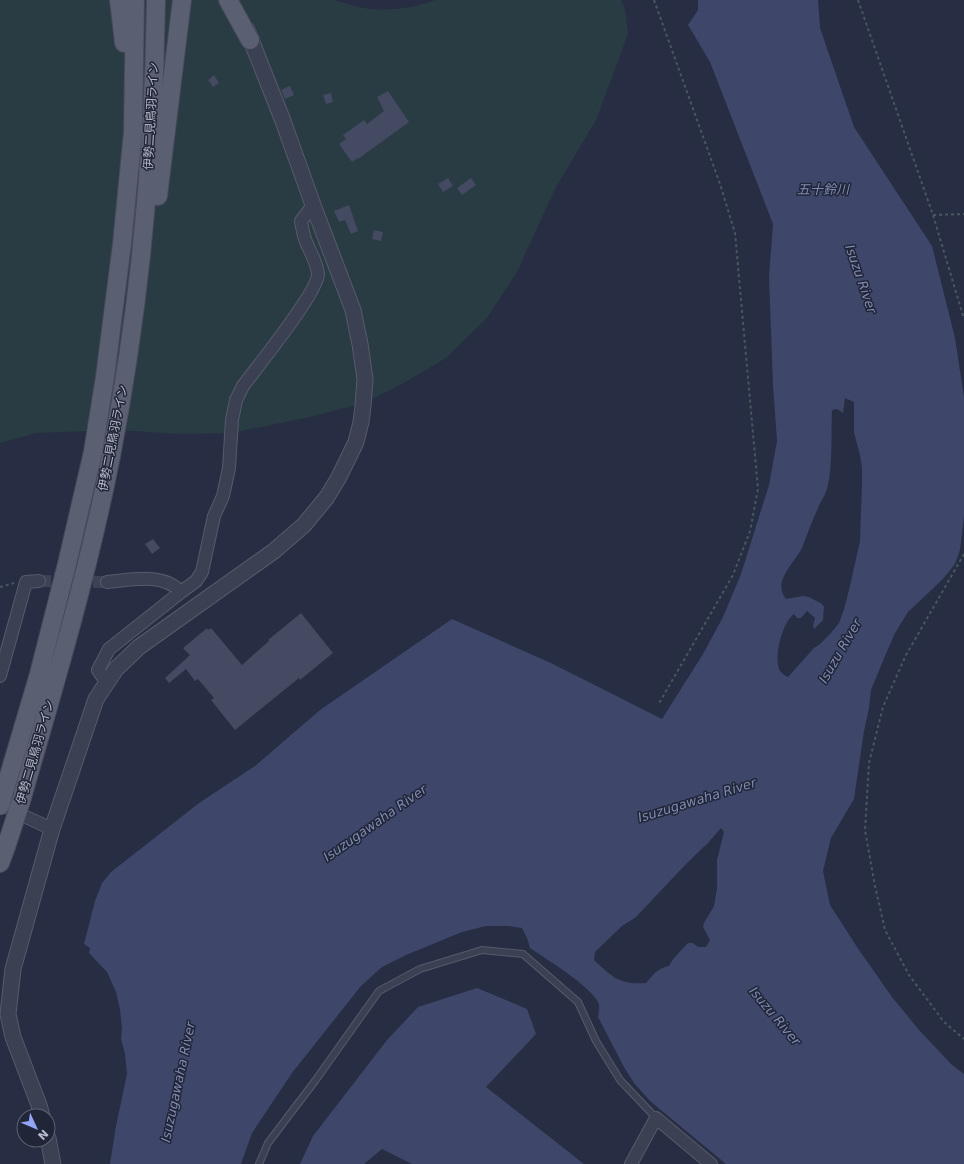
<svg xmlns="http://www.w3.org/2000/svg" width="964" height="1164" font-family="'DejaVu Sans','Noto Sans JP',sans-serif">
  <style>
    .green { fill: #293b43 }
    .water { fill: #3e466a; fill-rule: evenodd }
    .building { fill: #444a62 }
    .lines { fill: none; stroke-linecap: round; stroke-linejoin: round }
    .minor-tunnel { stroke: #3d4257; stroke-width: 12; stroke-dasharray: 12 6; stroke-linecap: butt }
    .service-casing { stroke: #575b6c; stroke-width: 8 }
    .minor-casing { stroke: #575b6c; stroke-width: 14 }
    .tertiary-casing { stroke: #575b6c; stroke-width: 17 }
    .primary-casing { stroke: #45495b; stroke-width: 20 }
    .path { stroke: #475860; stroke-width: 2; stroke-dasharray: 3 3; stroke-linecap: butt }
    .service { stroke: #3b4052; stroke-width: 6 }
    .minor { stroke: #3b4052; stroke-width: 12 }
    .tertiary { stroke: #3b4052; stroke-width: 15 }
    .primary { stroke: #5a5f72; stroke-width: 18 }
    .primary-bridge-casing { stroke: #45495b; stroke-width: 20; stroke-linecap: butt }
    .primary-bridge { stroke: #5a5f72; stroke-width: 18 }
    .labels { text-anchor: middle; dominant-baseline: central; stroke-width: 3; stroke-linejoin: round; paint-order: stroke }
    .street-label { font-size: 12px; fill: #b9bccc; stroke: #202537 }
    .water-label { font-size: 13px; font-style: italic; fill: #818bb2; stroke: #202537 }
  </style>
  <rect width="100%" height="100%" fill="#272d42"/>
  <!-- green -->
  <path class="green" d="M0,0H334C342,2 350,5 358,7C381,12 413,9 435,0H621L625,9L628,33L622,51L596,120L555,189L517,272L487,318L446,358L404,383L364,403L310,417L232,433L179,434L117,430L36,433L0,443Z"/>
  <!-- water -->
  <path class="water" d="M698,0H818L820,28L854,127L932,246L955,338L964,397V516L960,550L955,564L943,579L908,612L895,633L885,656L871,690L869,708L864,731L854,799L831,838L823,871L830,905L859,950L892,997L919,1030L952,1065L964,1074V1164H726L650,1101L634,1083L624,1067L598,1017C599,1012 600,1006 598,1002C589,985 546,959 530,948L527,938L522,928L508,926H486L462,932L406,955L382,967L361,986L292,1073L252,1133L241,1164H110L116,1126L127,1074L125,1054L121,1039L122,1029L120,1009L116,992L107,972L89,953L90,948L84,944L95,901L102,883L111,872L199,803L255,766L320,710L452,619L553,664L662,719L703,654L723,617L741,574L769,485L777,441L773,385L769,277L773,224L710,62L688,25L698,10ZM845,398L854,402V433L860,455L862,468V485L860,541L849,590L844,609L839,623L830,634L820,644L814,648L788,677C785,676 782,673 780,671C773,658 782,623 794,614L797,618H801L807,611L815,618L813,626L814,629L823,620L824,607L822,604L809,597L803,596L786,599C772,581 794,564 802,548C807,535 812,521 818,508C820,502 825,496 827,489C833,468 831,433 832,410L837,409L843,413ZM721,828L724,832L717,860V888L714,906L704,923L703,927L710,940L706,947H698L693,943H688L673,959L669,966C657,968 653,975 646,983C620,985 612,977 594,960L595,952L622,926L636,917L687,863L708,843Z
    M477,988L527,1009L536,1034L486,1087L584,1164H412L382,1149L364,1164H300L313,1136L387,1040L418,1007Z"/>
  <!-- building -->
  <path class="building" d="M214,75L219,83L213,87L208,80Z
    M290,86L294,95L285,99L281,90Z
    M388,91L409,122L358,159V158L352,162L339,144L346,139L343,135L364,120L367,124L384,111L377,97Z
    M331,93L333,102L326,104L323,95Z
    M448,178L453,186L443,192L438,184Z
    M471,178L476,185L462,195L457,188Z
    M349,205L358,231L351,234L345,220L339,222L334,211Z
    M374,230L383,232L381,241L372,239Z
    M153,539L160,548L152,554L145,544Z
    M301,613L333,653L300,680L299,678L235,730L211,700L214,698L198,679L195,681L186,669L169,683L165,678L190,655L183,648L207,628L208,630L211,628L242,665L269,641L268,640Z"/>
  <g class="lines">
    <!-- minor-tunnel -->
    <path class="minor-tunnel" d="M39,581L107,582"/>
    <!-- service casing -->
    <g class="service-casing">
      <path id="service" d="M259,1164L268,1143L315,1081L379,991L420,969L482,950L523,954L578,1002L596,1041L620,1080L656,1118"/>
    </g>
    <!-- minor casing -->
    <g class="minor-casing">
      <path id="minor" d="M107,582C131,580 163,572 181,592L196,581L202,572L214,516L223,496L229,468L232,420L236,400L243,386C257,367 318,292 318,274C317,262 309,250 305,239C303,233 302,227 301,221L313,205
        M0,676L26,582L39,581
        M106,682L98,670L109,649L181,592
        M11,810L52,829
        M631,1164L656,1118L711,1164"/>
    </g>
    <!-- tertiary casing -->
    <g class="tertiary-casing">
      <path id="tertiary" d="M42,1116L39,1105L13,1037L8,1014L13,969L52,829L96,699L116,669L139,647L274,551L304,525L327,497L339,477L356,442L361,422L363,406L365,379L360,344L353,310L313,205L283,121L247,30
        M48,1138L53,1164"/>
    </g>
    <!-- primary casing -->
    <g class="primary-casing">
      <path id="primary" d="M119,0L124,43
        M228,0L250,40
        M158,196L182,0
        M5,789L39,674L67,564L93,452L105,377L122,244L133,132L135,0
        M21,801C54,687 88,573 111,456C140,307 154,152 156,0
        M0,863L6,847"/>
    </g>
    <!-- path -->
    <path class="path" d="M654,0L720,184L735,233L758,489L750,531L733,575L658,705
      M858,0L933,215L964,319
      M933,215L964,214
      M964,554L906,655L883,707L869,763L865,830L875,886L885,930L909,975L944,1022L964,1039
      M0,587L14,583"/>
    <!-- service -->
    <use href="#service" class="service"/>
    <!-- minor -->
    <use href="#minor" class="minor"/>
    <!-- tertiary -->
    <use href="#tertiary" class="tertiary"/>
    <!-- primary -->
    <use href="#primary" class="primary"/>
    <!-- primary-bridge casing -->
    <g class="primary-bridge-casing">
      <path id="primary-bridge" d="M0,806L5,789
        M6,847L21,801"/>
    </g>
    <!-- primary-bridge -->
    <use href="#primary-bridge" class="primary-bridge"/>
  </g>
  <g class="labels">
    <!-- street labels -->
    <g class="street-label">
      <text transform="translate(151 116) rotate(-87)">伊勢二見鳥羽ライン</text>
      <text transform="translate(113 438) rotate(-79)">伊勢二見鳥羽ライン</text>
      <text transform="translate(35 752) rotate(-74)">伊勢二見鳥羽ライン</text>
    </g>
    <!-- water labels -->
    <g class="water-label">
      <text x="823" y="189">五十鈴川</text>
      <text transform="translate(861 279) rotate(71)">Isuzu River</text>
      <text transform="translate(840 651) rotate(-60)">Isuzu River</text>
      <text transform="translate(697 800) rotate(-17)">Isuzugawaha River</text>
      <text transform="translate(375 823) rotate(-35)">Isuzugawaha River</text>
      <text transform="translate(775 1016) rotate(50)">Isuzu River</text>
      <text transform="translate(178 1082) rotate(-78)">Isuzugawaha River</text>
    </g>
  </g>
  <!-- north arrow -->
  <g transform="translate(36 1128) rotate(134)"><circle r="19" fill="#202537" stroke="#5d6173"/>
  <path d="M0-3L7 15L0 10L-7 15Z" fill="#93a4f6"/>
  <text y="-6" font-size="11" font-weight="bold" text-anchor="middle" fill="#b9bccc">N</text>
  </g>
</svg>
